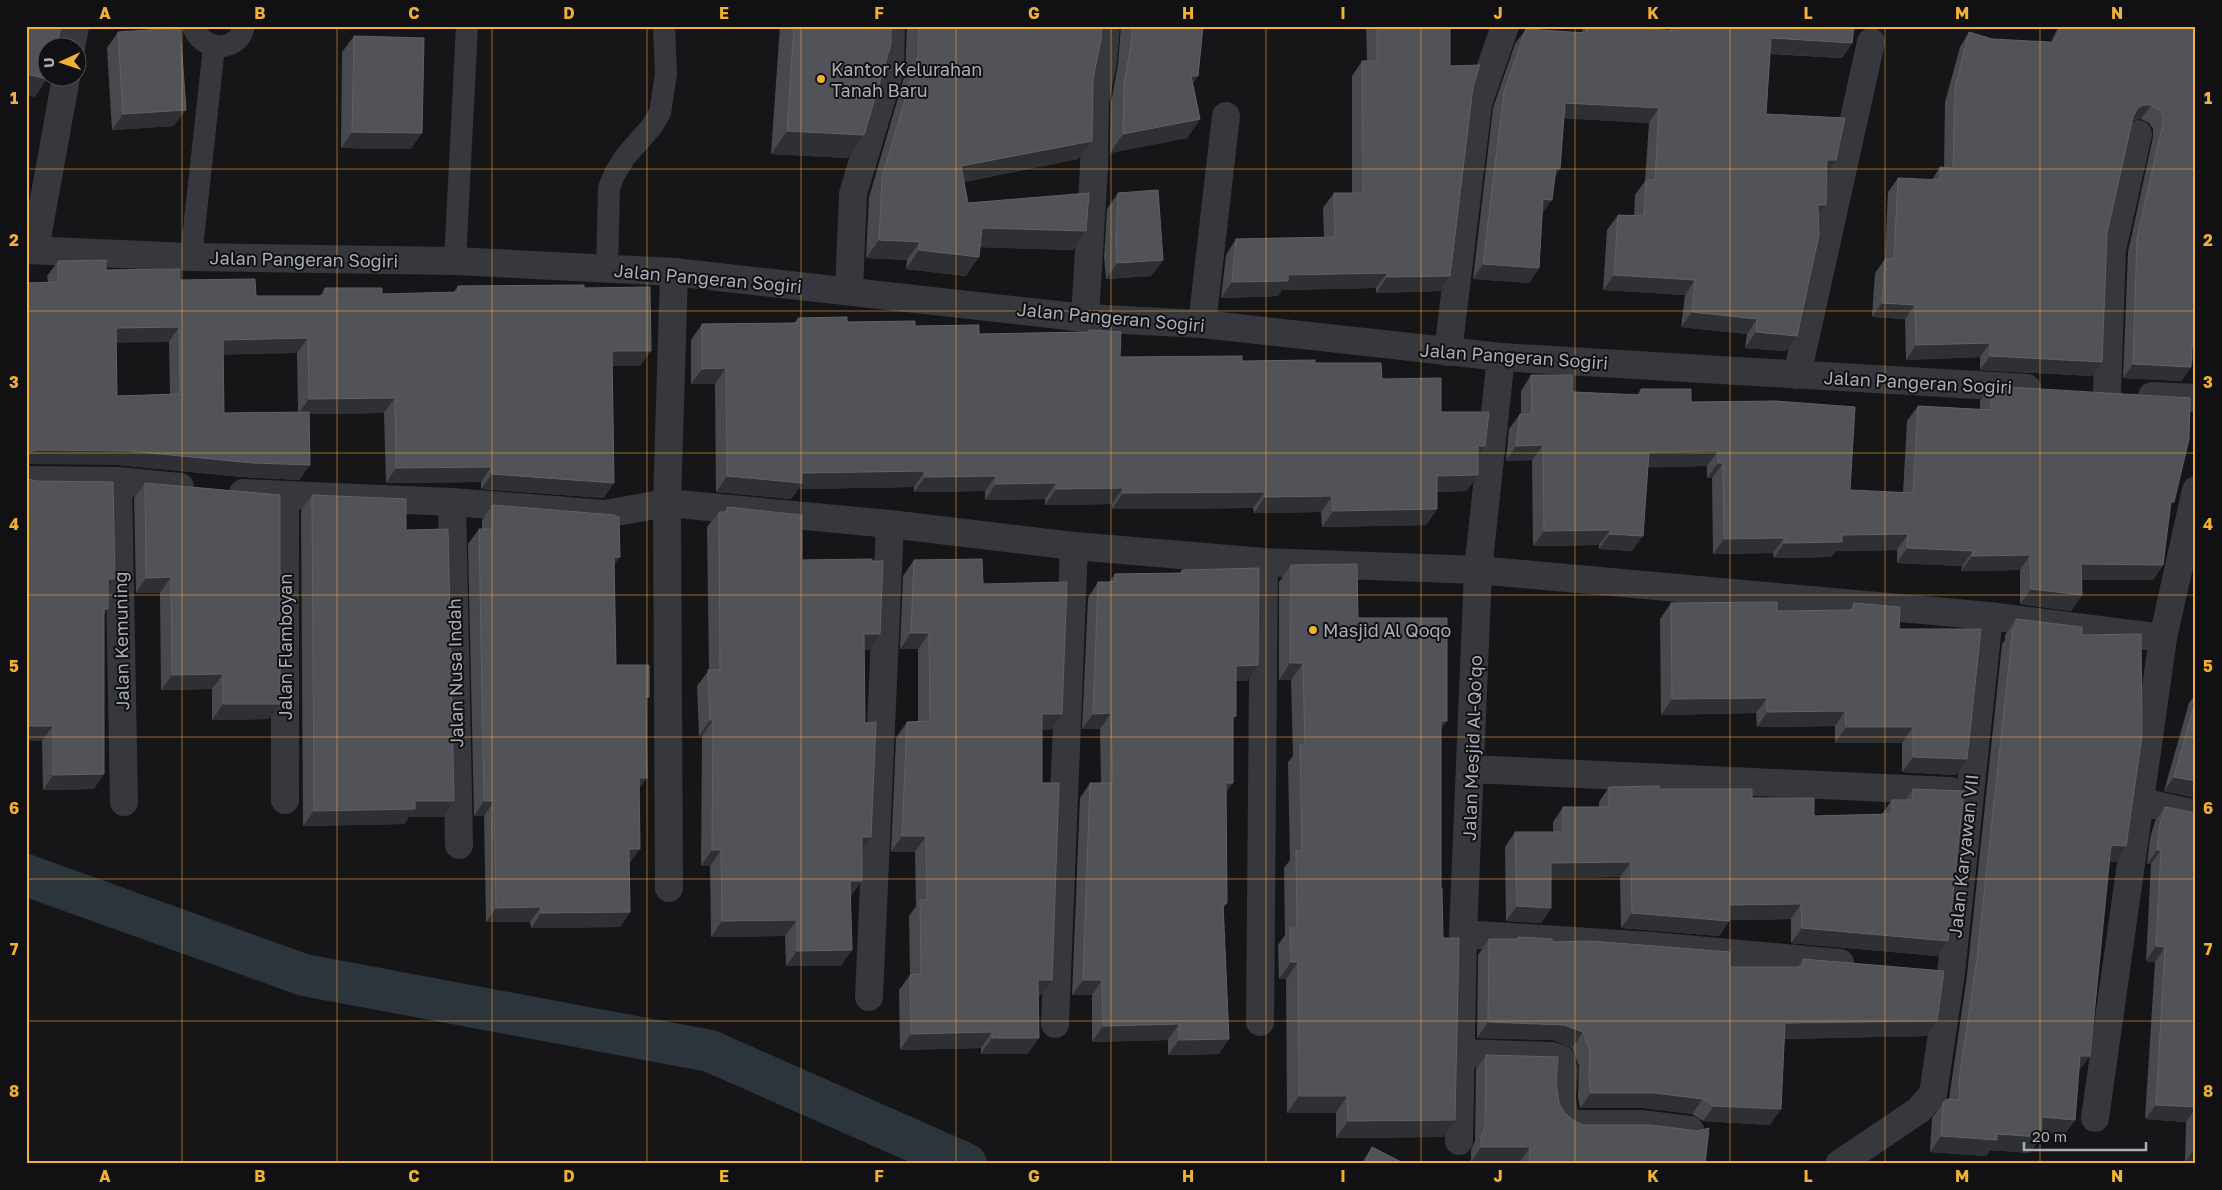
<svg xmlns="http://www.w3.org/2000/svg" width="2222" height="1190" font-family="'Golos Text',sans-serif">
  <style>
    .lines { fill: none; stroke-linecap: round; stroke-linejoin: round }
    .canal { stroke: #2c353c; stroke-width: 42 }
    .service { stroke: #37383d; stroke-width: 22 }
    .minor { stroke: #37383d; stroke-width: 28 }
    .tertiary { stroke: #37383d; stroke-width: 28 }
    .wall { fill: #47494d; fill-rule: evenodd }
    .shaded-wall { fill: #2f3033 }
    .building { fill: #525359; stroke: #5f6168; fill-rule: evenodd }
    .grid { fill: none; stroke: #f2b134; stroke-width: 1; stroke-opacity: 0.55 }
    .poi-dot { fill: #f2b134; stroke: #111113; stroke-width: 2 }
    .labels { text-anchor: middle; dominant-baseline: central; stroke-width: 4; stroke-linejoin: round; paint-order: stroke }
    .poi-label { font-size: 18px; fill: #a8adb8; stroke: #111113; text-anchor: start }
    .street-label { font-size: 18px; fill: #a8adb8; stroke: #111113 }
    .neatline { fill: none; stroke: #f2b134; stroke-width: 2 }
    .grid-label { font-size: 16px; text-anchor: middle; font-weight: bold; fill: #f2b134 }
  </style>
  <rect width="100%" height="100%" fill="#161618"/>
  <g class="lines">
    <!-- canal -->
    <path class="canal" d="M26,875L304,975L710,1051L966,1164"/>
    <!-- service -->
    <path class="service" d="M193,26C200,51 238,55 244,26
      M191,257L214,47
      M455,261L467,26
      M607,270L609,188L615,173L625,157L652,126L660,113L666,74L664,26"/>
    <!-- minor -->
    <path class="minor" d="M71,48L75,26
      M35,249L66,78
      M849,290L853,194L890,70L891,26
      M1085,318L1094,167L1095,101L1103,61L1106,26
      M1202,324L1226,116
      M1448,352L1478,104L1505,26
      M1797,375L1871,42
      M2107,393L2112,250L2138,134
      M26,480L118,481L180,487
      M118,481L124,802
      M243,493L452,502L605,514L667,503L890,524L1074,546L1264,562L1478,570L1989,616L2163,638
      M452,502L459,845
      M1472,769L1950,791
      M285,800V495
      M2141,802L2196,814
      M669,888L667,503L674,272
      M1463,934L1652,946L1840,963
      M869,997L890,524
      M1260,1022L1264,562
      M1055,1024L1074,546
      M1461,1053L1552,1056L1561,1059L1564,1070L1562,1097L1564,1115L1574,1124H1641L1690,1130
      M2095,1118L2163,638L2196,490
      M1459,1141L1463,934L1478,570L1501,357
      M1839,1164L1919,1110L1933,1094L1951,973L1989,616"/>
    <!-- tertiary -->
    <path class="tertiary" d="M26,250L191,257L455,261L674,272L1085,318L1202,324L1501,357L2027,388
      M2152,396L2196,398"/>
  </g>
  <!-- wall -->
  <path class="wall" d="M780,26H891L848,158L771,154Z
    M907,26H1102L1093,79L1092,141L1078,159L964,182L968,203L1086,231L1073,250L980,247L966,276L906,269L907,260L866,258L869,197L905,74Z
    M1121,26H1203L1198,76L1193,83L1200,119L1187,138L1110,153L1111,103L1118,64Z
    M1366,26H1450V66L1473,87L1450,276L1440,291L1376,293V288L1282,290L1278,296L1221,298L1226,255L1236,239L1324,238L1323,208L1334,193H1352V76L1362,61H1367Z
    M1585,26H1612L1669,30V26H1854L1852,43L1842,58L1770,54L1766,114L1826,174V205L1819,215L1797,336L1786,351L1745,348L1747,334L1681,327L1685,295L1603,290L1607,230L1618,215L1634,216L1635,195L1645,181L1649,123L1564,118L1555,177L1542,214L1539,268L1529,283L1473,279L1493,108L1515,44L1526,29L1581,33Z
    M2059,26H2196L2191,361V367L2181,381L2123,378L2128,252L2153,137V129L2149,123L2141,119L2132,120L2107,233L2102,362L2092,376L1980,370V357L1906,360L1905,319L1872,317L1875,273L1885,259L1888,192L1898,178L1932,180L1940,167L1944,168L1945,102L1960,47L1969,32L1992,39L2050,43Z
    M118,32L174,126L112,130L107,48Z
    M354,36L411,149L341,148L342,52Z
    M1118,193L1163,260L1151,276L1106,279L1104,257L1107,209Z
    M58,261L106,270L180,280L256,296H320L325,288L382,294L453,293L458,286L584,288L640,366H612L604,498L481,489V482L386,483L384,413L309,414L310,465L299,480L243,477L118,465L48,282L47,276ZM116,342H169L170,394L117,396ZM297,353L298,412L224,413L223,354Z
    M798,318L847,322L915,326L979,334L1088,332L1089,330L1120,357L1315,363L1382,379L1441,412L1485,446L1478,456L1467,491L1437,492V509L1426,525L1322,527L1321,512L1254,513L1253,508L1112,509V504L1045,505V499L985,500V491L914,492V487L798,489L791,499L716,492L715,384H691V340L702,324L794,323Z
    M1531,375L1573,392L1637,395L1641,389L1691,402L1850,490L1903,493L1907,421L1918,406L1980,409V401L1991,386L2170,508L2163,565L2153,580H2081L2082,595L2071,611L2020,604V570L1961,571L1962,566L1897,563V550L1836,551L1831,557L1774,558L1773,553L1713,554L1712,478H1707V466L1648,467L1632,551L1599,549V545L1533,546L1532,460L1506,461L1509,429L1520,414H1521V391Z
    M26,476L115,579L108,589L104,615L94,789L43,790L42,741Z
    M145,483L269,719L212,720V689L161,690L160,593H136L134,498Z
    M312,495L406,530L454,801L443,817H409L404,824L303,826L301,511Z
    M492,505L614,565L616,665L646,702L639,789L629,864L630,912L620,927L531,928L530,922H486L484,816H474L468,544L479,529H482V520Z
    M727,507L802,560L869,650H864L862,850L851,896L841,966H786L785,936L711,937L710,866H701L702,736H699L697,686L709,670L707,527L719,512H724Z
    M914,560L983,584L1051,730H1042L1040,996H1038L1039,1038L1027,1054H981V1048L900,1050L899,990L910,975L909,916L916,906L915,852H891L896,738L907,722H918V649H900L903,576Z
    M1291,565L1358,618L1441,730V888L1443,1137L1336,1138V1113H1287L1286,979H1279L1278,945L1285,935L1284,868L1290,860L1288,762L1293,756L1291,680H1279V582Z
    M1182,570L1247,681H1236L1226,794L1227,903L1223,908L1219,1054L1168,1055V1040L1092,1042V995H1072L1080,798L1090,783H1101L1100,729H1082L1088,598L1098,582H1109L1115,574L1180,573Z
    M1671,603L1777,611L1849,610L1854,603L1899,629L1967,759L1956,775L1902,772V743H1835V726L1757,727L1756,713L1661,715L1660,619Z
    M2016,619L2082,635L2116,862L2110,861L2079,1071L2075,1120L2064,1135L2041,1133V1137L2030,1153L1990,1150L1986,1156L1930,1152L1932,1118L1943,1103L1949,1099L1967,975L2002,644L2005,640V635Z
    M2196,693V798L2164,791L2189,703Z
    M1609,787L1659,789L1752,798L1814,816L1882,814L1892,800H1905L1913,789L1948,941L1937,956L1791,943V919L1729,920V921L1719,936L1621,928L1620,877L1551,878V908L1541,923L1506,921L1505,847L1515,832H1553V822L1563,807H1599V802Z
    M2165,807L2196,813V1163H2185L2186,1122L2145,1119L2155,962L2146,961L2151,864H2147L2150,838L2155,821Z
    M1518,937L1552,942L1730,967H1797L1803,959L1937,1021L1926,1036L1784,1039L1770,1125L1703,1121L1692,1114L1643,1108H1580L1578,1097L1579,1066L1572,1048L1553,1040L1477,1038L1478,955L1489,939H1516Z
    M1486,1055L1556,1082L1559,1103L1564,1112L1574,1121L1583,1125L1705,1164H1520V1162H1471V1150L1475,1141L1476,1069Z
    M1372,1147L1405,1164H1361Z"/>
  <!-- shaded-wall -->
  <path class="shaded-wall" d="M1771,38L1852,43L1842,58L1761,53Z
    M26,74L47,79L35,97L26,95Z
    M1191,76H1198L1185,94Z
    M1565,103L1659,108L1649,123L1554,118Z
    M2143,105H2151L2141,119H2133L2127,123L2137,109Z
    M186,110L174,126L112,130L123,114Z
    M1200,119L1187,138L1110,153L1123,134Z
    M787,131L864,135L848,158L771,154Z
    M352,132L422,133L411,149L341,148Z
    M1092,141L1078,159L948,185L961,166Z
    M1827,160H1836L1825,176Z
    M1556,168L1560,169L1550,184Z
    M1543,199L1552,200L1541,215Z
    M1818,205H1826L1815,220Z
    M982,228L1086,231L1073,250L969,247Z
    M879,240L920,242L907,260L866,258Z
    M919,250L979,257L966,276L906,269Z
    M1163,260L1151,276L1106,279L1117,263Z
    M1483,264L1539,268L1529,283L1473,279Z
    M1387,273L1376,288L1282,290L1278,296L1221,298L1232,282L1288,275Z
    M1614,275L1695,280L1685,295L1603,290Z
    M1450,276L1440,291L1376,293L1387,277Z
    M1882,303L1915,305L1905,319L1872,317Z
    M1692,312L1757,319L1747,334L1681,327Z
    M179,327L169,342L105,343L116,328Z
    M1756,332L1797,336L1786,351L1745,348Z
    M308,338L297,353L213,355L223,340Z
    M1990,343L1980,357L1906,360L1916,345Z
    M2192,346H2196V362L2182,360Z
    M612,351H651L640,366H602Z
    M1990,356L2102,362L2092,376L1980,370Z
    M2133,364L2191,367L2181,381L2123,378Z
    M726,368L715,384H691L702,369Z
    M395,398L384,413L298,414L309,399Z
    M1543,445L1532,460L1506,461L1516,446Z
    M1478,446H1485L1474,462Z
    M37,450L129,451L310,465L299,480L243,477L118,465L26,464V454L28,452Z
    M1718,451L1707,466L1638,468L1649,452Z
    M1718,463H1723L1712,478H1707Z
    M491,467L481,482L386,483L396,468Z
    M925,471L914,487L798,489L791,499L716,492L727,476L802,473Z
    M492,474L614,483L604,498L481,489Z
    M1478,475L1467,491L1426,492L1437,476Z
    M996,476L985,491L914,492L925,477Z
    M1056,483L1045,499L985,500L996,484Z
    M1123,488L1112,504L1045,505L1056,489Z
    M1265,492L1253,508L1112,509L1123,493Z
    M1332,496L1321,512L1254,513L1265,497Z
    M1437,509L1426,525L1322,527L1333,511Z
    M1610,530L1599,545L1533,546L1544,531Z
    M1610,534L1643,536L1632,551L1599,549Z
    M1908,534L1897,550L1836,551L1831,557L1774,558L1784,543L1842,535Z
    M1784,538L1773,553L1713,554L1724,539Z
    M1907,548L1973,551L1962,566L1897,563Z
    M2030,555L2020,570L1961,571L1972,556Z
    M614,557H620L609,572Z
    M2081,564L2163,565L2153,580H2071Z
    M171,577L160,593H136L146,578Z
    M108,579H115L104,593Z
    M2031,589L2082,595L2071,611L2020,604Z
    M104,609H108L98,624Z
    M911,633H929L918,649H900Z
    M864,634H880L869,650H853Z
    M1290,663H1303L1291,680H1279Z
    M1258,665L1247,681H1226L1236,666Z
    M223,674L212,689L161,690L172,675Z
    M1767,698L1756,713L1661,715L1672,699Z
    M223,704H280L269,719L212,720Z
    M1845,711L1835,726L1757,727L1767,712Z
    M1111,713L1100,729H1082L1093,714Z
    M1042,714H1062L1051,730H1031Z
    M710,720H713L702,736H699Z
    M1441,721H1447L1435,738Z
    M26,726H53L42,741H26Z
    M1846,727H1913L1902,743H1835Z
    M1913,757L1967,759L1956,775L1902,772Z
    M104,774L94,789L43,790L53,775Z
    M2174,777L2196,781V798L2164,791Z
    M639,778H647L636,793Z
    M1226,783H1233L1222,799Z
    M415,801H454L443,817H409L404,824L303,826L314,811Z
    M484,801H494L484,816H474Z
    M902,836H926L915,852H891Z
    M862,837H871L860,853Z
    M2111,845L2126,846L2116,862L2100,861Z
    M629,849H640L629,864Z
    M712,850H721L710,866H701Z
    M2157,850H2161L2151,864H2147Z
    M1631,862L1620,877L1540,878L1551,863Z
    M850,881H862L851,896L839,897Z
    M1801,904L1791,919L1719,920L1729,905Z
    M1517,906L1551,908L1541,923L1506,921Z
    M541,907L530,922H486L496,908Z
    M630,912L620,927L531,928L541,913Z
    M1632,913L1729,921L1719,936L1621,928Z
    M797,920L785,936L711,937L722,921Z
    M1802,928L1948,941L1937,956L1791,943Z
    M2156,946L2165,947L2155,962L2146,961Z
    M852,950L841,966H786L797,951Z
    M1291,962H1298L1286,979H1279Z
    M1038,980H1052L1040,996H1027Z
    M1083,980H1102L1092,995H1072Z
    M1937,1021L1926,1036L1774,1039L1785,1023Z
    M1488,1022L1564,1025L1583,1032L1572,1048L1553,1040L1477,1038Z
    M1179,1024L1168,1040L1092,1042L1103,1026Z
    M992,1032L981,1048L900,1050L911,1034Z
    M992,1038H1039L1027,1054H981Z
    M1229,1039L1219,1054L1168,1055L1179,1040Z
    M2080,1056H2090L2079,1071Z
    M1591,1093H1654L1703,1099L1692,1114L1643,1108H1580Z
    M1299,1096H1347L1336,1113H1287Z
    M2156,1105L2196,1107V1108L2186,1122L2145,1119Z
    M1714,1106L1781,1109L1770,1125L1703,1121Z
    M2042,1117L2075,1120L2064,1135L2031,1132Z
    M1455,1120L1443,1137L1336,1138L1348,1121Z
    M1997,1134L2041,1137L2030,1153L1990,1150L1986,1156L1930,1152L1941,1136Z
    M1481,1147H1530L1520,1162H1471Z
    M2195,1148H2196V1163H2185Z"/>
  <!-- building -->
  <path class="building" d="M26,26H58L61,27L56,48H48L47,79L26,74Z
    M794,26H891V44L864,135L787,131Z
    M919,26H1102L1101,40L1093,79L1092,141L961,166L968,203L1089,193L1086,231L982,228L979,257L919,250L920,242L879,240L882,178L918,56Z
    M1133,26H1203L1198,76H1191L1200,119L1123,134L1124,84L1131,45Z
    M1377,26H1450V66L1480,65L1473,87L1450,276L1387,277V273L1288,275V281L1232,282L1236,239L1335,237L1334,193H1363L1362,61H1377Z
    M1587,26H1612L1677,31L1678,26H1854L1852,43L1771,38L1766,114L1845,118L1836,160H1827L1826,205H1818L1819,235L1797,336L1756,332L1757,319L1692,312L1695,280L1614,275L1618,215L1644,216L1646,180H1655L1659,108L1565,103L1560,169L1556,168L1552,200L1543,199L1539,268L1483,264L1504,92L1526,29L1586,33Z
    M2062,26H2196V346H2192L2191,367L2133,364L2137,238L2163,123V115L2159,109L2151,105H2143L2137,109L2133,117L2107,233L2102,362L1990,356V343L1916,345L1915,305L1882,303L1885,259H1894L1898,178L1940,180V167L1953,168L1955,88L1969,32L1992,39L2050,42V49Z
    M180,28L186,110L123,114L118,32Z
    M354,36L424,38L422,133L352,132Z
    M1158,190L1163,260L1117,263L1116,241L1118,193Z
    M106,260V270L180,269V280L255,279L256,296H325V288H382V294L458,292V286L584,285V288L650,287L651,351H612L614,483L492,474L491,467L396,468L395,398L309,399L308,338L223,340L224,413L309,412L310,465L253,463L129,451L37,450L28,452L26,454V283L58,282V261ZM179,327L180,394L117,396L116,328Z
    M847,317V322L915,321V326L979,325V334L1089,332V330L1121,332L1120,357L1242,356V361L1315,360V363H1381L1382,379L1441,378V412H1489L1485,446H1478V475L1437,476V509L1333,511L1332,496L1265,497V492L1123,493V488L1056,489V483L996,484V476L925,477V471L802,473V483L727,476L726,368L702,369V324L798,323V318Z
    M1531,375H1573V392L1641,395V389H1691V402L1775,401L1855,407L1850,490L1913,493L1918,406L1991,410V386L2190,398L2189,439L2174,502H2171L2163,565L2081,564L2082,595L2031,589L2030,555L1972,556L1973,551L1907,548L1908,534L1842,535V542L1784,543V538L1724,539L1723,463H1718V451L1649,452L1643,536L1610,534V530L1544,531L1543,445L1516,446L1520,414H1532Z
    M26,476L29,479L36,481L113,482L115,579H108V609H104V774L53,775V726H26Z
    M145,483L280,495V704H223V674L172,675L171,577L146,578Z
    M312,495L406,499V530L448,529L454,801H415V809L314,811Z
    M492,505L615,515V517H619L620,557H614L616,665H649V697H646L647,778H639L640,849H629L630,912L541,913V907L496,908L494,801H484L479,529H493Z
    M727,507L802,515V560L872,559V561H883L880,634H864L865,723L876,722L871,837H862V881H850L852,950L797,951V920L722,921L721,850H712L713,720H710L708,670H720L719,512H727Z
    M982,559L983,584L1067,582L1062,714H1042V783H1059L1052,980H1038L1039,1038H992V1032L911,1034L910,975L921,974L920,900H927L926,836H902L907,722L930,721L929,633H911L914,560Z
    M1357,564L1358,618H1447V721H1441V888H1442L1443,938H1459L1455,1120L1348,1121L1347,1096H1299L1298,962H1291L1290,928H1297L1296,851H1302L1300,745H1305L1303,663H1290L1291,565Z
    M1259,568L1258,665L1236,666V716L1233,717V783H1226L1227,903H1223L1229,1039L1179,1040V1024L1103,1026L1102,980H1083L1090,783H1113L1111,713L1093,714L1098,582H1115V574L1182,573V570Z
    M1777,602V611L1853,610L1854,603L1900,607L1899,629H1981L1967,759L1913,757V727H1846L1845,711L1767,712V698L1672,699L1671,603Z
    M2016,619L2082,627V635L2141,634L2142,736L2126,846L2111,845L2090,1056H2080L2075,1120L2042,1117L2041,1137L1997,1134V1140L1941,1136L1943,1103L1947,1099L1960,1100L1959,1080L1977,959L2013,628H2016Z
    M2196,699V781L2174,777Z
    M1659,786V789H1752V798H1814V816L1892,814V800H1913V789L1964,791L1948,941L1802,928L1801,904L1729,905V921L1632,913L1631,862L1551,863V908L1517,906L1515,832H1563V807H1609V787Z
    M2165,807L2196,813V1107L2156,1105L2165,947L2156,946L2161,850H2157L2160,824Z
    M1518,937L1552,939V942L1591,941L1730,952V967H1803V959L1944,971L1937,1021L1785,1023L1781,1109L1714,1106L1703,1099L1654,1093H1591L1589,1081L1590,1051L1583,1032L1564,1025L1488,1022L1489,939H1518Z
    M1486,1055L1558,1057L1556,1082L1559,1103L1564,1112L1574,1121L1583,1125H1650L1698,1131L1709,1128L1705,1164H1683L1667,1162V1164H1529L1530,1147H1481V1136L1485,1127Z
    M2196,1123V1148H2195Z
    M1372,1147L1405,1164H1365Z"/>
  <!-- grid -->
  <path class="grid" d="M182,26V1164M337,26V1164M492,26V1164M647,26V1164M801,26V1164M956,26V1164M1111,26V1164M1266,26V1164M1421,26V1164M1575,26V1164M1730,26V1164M1885,26V1164M2040,26V1164M26,169H2196M26,311H2196M26,453H2196M26,595H2196M26,737H2196M26,879H2196M26,1021H2196"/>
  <!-- markers -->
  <g class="poi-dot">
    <circle cx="821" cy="79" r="5"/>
    <circle cx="1313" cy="630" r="5"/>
  </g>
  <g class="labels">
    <!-- poi labels -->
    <g class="poi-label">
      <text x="831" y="69">Kantor Kelurahan<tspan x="831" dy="21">Tanah Baru</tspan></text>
      <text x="1323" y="630">Masjid Al Qoqo</text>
    </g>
    <!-- street labels -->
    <g class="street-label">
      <text transform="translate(304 259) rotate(1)">Jalan Pangeran Sogiri</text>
      <text transform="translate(708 278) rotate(5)">Jalan Pangeran Sogiri</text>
      <text transform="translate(1111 317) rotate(5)">Jalan Pangeran Sogiri</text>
      <text transform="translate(1514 356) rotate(4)">Jalan Pangeran Sogiri</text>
      <text transform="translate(1918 382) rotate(3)">Jalan Pangeran Sogiri</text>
      <text transform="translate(121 641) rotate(-91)">Jalan Kemuning</text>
      <text transform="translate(285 647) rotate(-90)">Jalan Flamboyan</text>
      <text transform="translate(455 673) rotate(-91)">Jalan Nusa Indah</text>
      <text transform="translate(1472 748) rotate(-88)">Jalan Mesjid Al-Qo'qo</text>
      <text transform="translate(1963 856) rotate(-84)">Jalan Karyawan VII</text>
    </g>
  </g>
  <!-- border -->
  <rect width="2222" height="1190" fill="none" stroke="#111113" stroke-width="55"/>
  <!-- north arrow -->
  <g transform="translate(62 62) rotate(267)"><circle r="24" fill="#111113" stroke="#4d4f55"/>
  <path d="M0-4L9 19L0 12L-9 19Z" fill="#f2b134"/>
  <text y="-8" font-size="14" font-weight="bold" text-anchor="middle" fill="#a8adb8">U</text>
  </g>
  <!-- scale -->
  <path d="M2024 1142v8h122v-8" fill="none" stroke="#a8adb8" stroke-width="2.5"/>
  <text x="2032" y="1142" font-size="15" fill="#a8adb8" stroke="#111113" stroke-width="4" paint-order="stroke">20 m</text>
  <rect x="28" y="28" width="2166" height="1134" class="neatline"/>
  <g class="grid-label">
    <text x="105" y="19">A</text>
    <text x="260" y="19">B</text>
    <text x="414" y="19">C</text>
    <text x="569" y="19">D</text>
    <text x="724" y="19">E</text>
    <text x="879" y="19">F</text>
    <text x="1034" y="19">G</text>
    <text x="1188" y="19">H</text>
    <text x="1343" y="19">I</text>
    <text x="1498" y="19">J</text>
    <text x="1653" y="19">K</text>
    <text x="1808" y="19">L</text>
    <text x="1962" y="19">M</text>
    <text x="2117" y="19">N</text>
    <text x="14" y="104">1</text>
    <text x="2208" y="104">1</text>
    <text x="14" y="246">2</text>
    <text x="2208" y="246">2</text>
    <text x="14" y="388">3</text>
    <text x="2208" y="388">3</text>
    <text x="14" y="530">4</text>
    <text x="2208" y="530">4</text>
    <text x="14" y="672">5</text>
    <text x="2208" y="672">5</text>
    <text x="14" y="814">6</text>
    <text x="2208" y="814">6</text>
    <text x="14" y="955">7</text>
    <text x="2208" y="955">7</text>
    <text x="14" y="1097">8</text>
    <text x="2208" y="1097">8</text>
    <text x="105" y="1182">A</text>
    <text x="260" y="1182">B</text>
    <text x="414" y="1182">C</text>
    <text x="569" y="1182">D</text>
    <text x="724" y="1182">E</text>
    <text x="879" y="1182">F</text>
    <text x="1034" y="1182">G</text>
    <text x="1188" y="1182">H</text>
    <text x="1343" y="1182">I</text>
    <text x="1498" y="1182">J</text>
    <text x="1653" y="1182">K</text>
    <text x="1808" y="1182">L</text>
    <text x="1962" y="1182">M</text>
    <text x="2117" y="1182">N</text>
  </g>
</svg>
